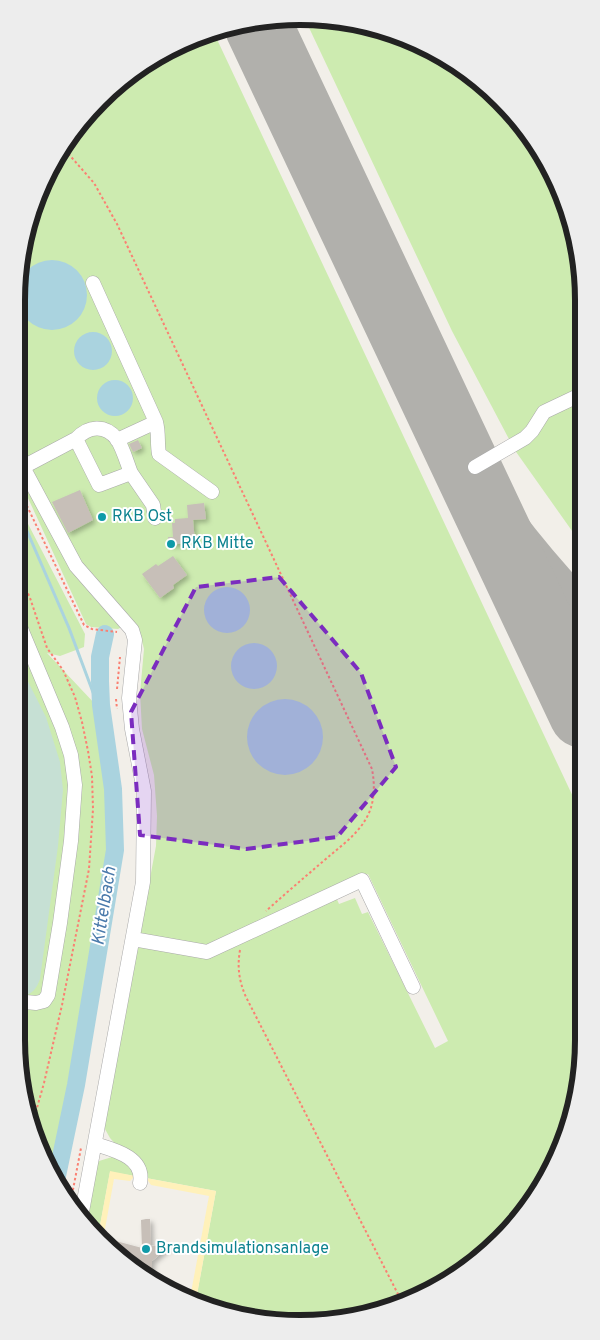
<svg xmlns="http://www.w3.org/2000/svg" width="600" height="1340" font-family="Overpass,sans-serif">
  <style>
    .grass { fill: #cdebb0 }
    .wetland { fill: #c6e0d4 }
    .sand { fill: #fff1ba }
    .water { fill: #aad3df }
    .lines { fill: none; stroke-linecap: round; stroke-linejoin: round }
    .stream { stroke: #aad3df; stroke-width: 3 }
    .river { stroke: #aad3df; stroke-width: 18 }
    .taxiway { stroke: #b1b0ac; stroke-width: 28 }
    .runway { stroke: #b1b0ac; stroke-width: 68 }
    .building { fill: #c7bfb8; filter: url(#shadow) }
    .minor-casing { stroke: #a9a9a9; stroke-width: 15 }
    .path { stroke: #fa8072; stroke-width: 2; stroke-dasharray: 2.5 2.5; stroke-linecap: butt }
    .minor { stroke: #fff; stroke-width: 14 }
    .marked { fill: #7b2cbf; fill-opacity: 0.2; stroke: #7b2cbf; stroke-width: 4; stroke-dasharray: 10 6; stroke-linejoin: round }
    .culture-dot { fill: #0f9aa8; stroke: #fff; stroke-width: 2 }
    .labels { text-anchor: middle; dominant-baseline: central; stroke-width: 4; stroke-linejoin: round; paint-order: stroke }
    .culture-label { font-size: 16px; fill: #0d838f; stroke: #fff; text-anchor: start }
    .water-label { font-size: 18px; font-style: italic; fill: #4a7aab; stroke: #fff }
    .rim { fill: none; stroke: #222; stroke-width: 6 }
  </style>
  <defs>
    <filter id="shadow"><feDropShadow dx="3" dy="3" stdDeviation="2.5" flood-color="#0004"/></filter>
  </defs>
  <rect width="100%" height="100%" fill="#f2efe9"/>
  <!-- grass -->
  <path class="grass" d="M304,17L408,38L473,75L525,127L562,191L581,263L582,390L529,430L510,441L452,331Z
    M214,33L583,818L584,1040L562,1148L514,1227L442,1286L337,1321L245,1318L196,1300L216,1191L146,1178L110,1138L101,1122L135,945L206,954L335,895L339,904L355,898L362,914L368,912L435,1048L448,1041L368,874L210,947L144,939L140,932L156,846L157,816L154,775L142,729L140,693L144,649L140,633L82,566L16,442V300L38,192L99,100L191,38Z
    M582,397V545L514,449L539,422Z
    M16,464L122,627L118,629L91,627L86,624L16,472Z
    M26,520L85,634L84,647L60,656L47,653L96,705L104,754L111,845L53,1169L31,1131L16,1040V523Z
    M112,1157L128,1163L135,1176L110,1172L98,1236L86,1227L84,1223L94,1169L99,1161Z"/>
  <!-- wetland -->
  <path class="wetland" d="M16,658L46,717L60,762L63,790L58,846L40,979C36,991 29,998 16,994Z
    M16,1034C26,1051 30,1060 23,1080Z"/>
  <!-- sand -->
  <path class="sand" d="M110,1171L135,1176L130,1181L114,1179L103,1240L98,1236Z
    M146,1178L216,1191L196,1300L190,1298L209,1196L151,1185Z"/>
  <!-- water -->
  <path class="water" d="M17 295a35 35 0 1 1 70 0a35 35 0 1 1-70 0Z
    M74 351a19 19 0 1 1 38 0a19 19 0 1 1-38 0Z
    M97 398a18 18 0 1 1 36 0a18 18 0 1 1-36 0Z
    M204 610a23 23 0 1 1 46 0a23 23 0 1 1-46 0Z
    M231 666a23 23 0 1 1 46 0a23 23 0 1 1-46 0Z
    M247 737a38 38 0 1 1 76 0a38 38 0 1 1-76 0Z"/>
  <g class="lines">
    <!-- stream -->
    <path class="stream" d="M24,524L69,628L94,695L101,705"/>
    <!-- river -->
    <path class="river" d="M57,1176L76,1085L115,850L113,789L101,705L100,681V657L105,634"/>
    <!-- taxiway -->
    <path class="taxiway" d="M430,389C445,415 459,441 474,466C504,516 542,561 582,604"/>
    <!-- runway -->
    <path class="runway" d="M258,25L583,714"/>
  </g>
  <!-- building -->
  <path class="building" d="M138,440L142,448L133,452L129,444Z
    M80,490L93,520L68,533L52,502Z
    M204,503L206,519L193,520L195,542L169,545L168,537H173L172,523H175V519L188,518L187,505Z
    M173,556L187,575L173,585L174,588L160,598L142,574L156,564L158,566Z
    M146,1219H150L151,1246L172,1244L152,1261V1269L149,1278L143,1270V1262L111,1242L112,1240L142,1248L141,1220Z"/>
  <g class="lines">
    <!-- minor casing -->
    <g class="minor-casing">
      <path id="minor" d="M93,283L156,422L117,440
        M156,422C159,433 157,443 159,454L212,492
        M16,454L76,566L132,630L135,640L129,698L132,729L144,791L143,882L81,1217
        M23,467L76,439L99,485L131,473C127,463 123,448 117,439C105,424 88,426 76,439
        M475,467L525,438L532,431L544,412L582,394
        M131,473L153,505L155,518
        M133,939L207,952L362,880L413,987
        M16,1001L36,1003L44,1001L48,995L60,923L71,841L75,785L71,755L62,727L16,617
        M95,1144C114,1150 145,1157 140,1183"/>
    </g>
    <!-- path -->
    <path class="path" d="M65,150L94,183L117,224L372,769C375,785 375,802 367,817C358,834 341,846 327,858C306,876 286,893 266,911
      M16,483L84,625L92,629L117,632
      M16,518L30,511
      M16,566L30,598L47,648L63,670L75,697L82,722L88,751L92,776L93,809L89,869L62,1005L44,1083L31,1129
      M117,689L120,657
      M116,699L117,709
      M240,950C237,967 239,981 246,997L401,1300
      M71,1200L81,1148"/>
    <!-- minor -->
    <use href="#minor" class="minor"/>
  </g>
  <!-- marked area -->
  <path class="marked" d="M279,577L361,673L396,767L337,837L246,849L140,835L131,712L196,587Z"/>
  <!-- markers -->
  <g class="culture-dot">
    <circle cx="102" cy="517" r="5"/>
    <circle cx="171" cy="544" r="5"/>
    <circle cx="146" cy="1249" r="5"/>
  </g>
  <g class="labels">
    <!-- culture labels -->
    <g class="culture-label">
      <text x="112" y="517">RKB Ost</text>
      <text x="181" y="544">RKB Mitte</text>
      <text x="156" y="1249">Brandsimulationsanlage</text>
    </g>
    <!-- water labels -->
    <g class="water-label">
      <text transform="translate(105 906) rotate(-81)">Kittelbach</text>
    </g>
  </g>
  <!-- crop -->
  <path d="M0 0H600V1340H0ZM300 25H300A275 275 0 0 1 575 300V1040A275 275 0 0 1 300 1315H300A275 275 0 0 1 25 1040V300A275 275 0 0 1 300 25Z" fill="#ededed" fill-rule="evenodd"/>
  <path class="rim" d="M300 25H300A275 275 0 0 1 575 300V1040A275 275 0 0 1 300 1315H300A275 275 0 0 1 25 1040V300A275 275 0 0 1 300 25Z"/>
</svg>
